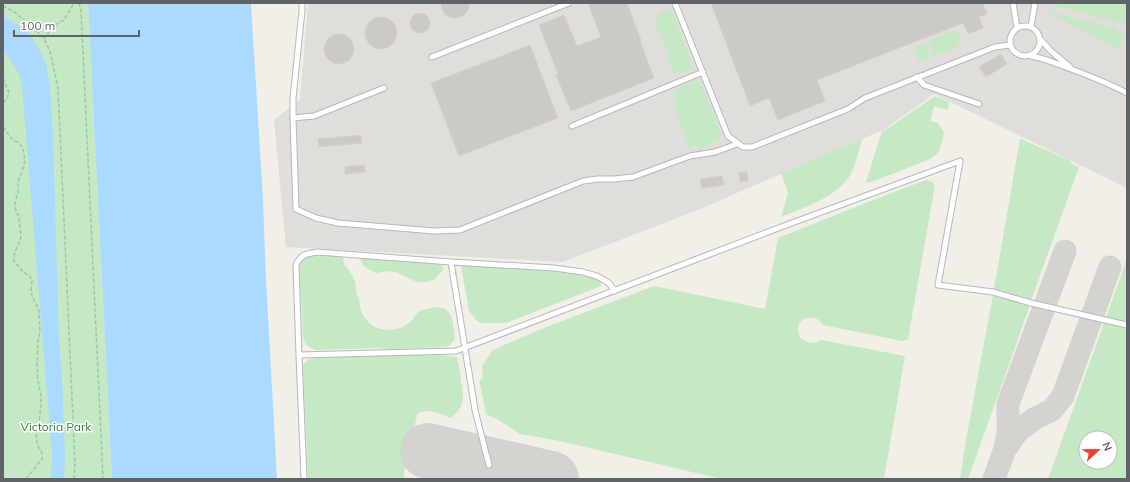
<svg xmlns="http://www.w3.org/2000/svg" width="1130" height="482" font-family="Mulish,sans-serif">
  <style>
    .industrial { fill: #e0deda }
    .green { fill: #c5e8c5; fill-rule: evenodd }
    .water { fill: #aadaff }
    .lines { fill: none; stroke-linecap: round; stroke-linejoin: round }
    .taxiway { stroke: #d4d3d0; stroke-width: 23 }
    .runway { stroke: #d4d3d0; stroke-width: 56 }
    .building { fill: #cccac5; stroke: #d6d1c6 }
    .lane-casing { stroke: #b5b8bc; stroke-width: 7 }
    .path { stroke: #9cc7a9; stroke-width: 1.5; stroke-dasharray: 4 2; stroke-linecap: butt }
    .lane { stroke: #fff; stroke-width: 5 }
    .labels { text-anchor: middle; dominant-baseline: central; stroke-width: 3; stroke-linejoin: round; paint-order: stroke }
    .park-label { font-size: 12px; fill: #348238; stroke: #fff }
  </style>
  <rect width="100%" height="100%" fill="#f1efe8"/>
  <!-- industrial -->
  <path class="industrial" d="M308,3H1127V188L934,94L885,129L693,212L563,262L286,247L274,120L300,99Z"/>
  <!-- green -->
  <path class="green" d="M3,3H88L112,479H3Z
    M1044,3H1127V25Z
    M666,8L673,13L693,68L675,75L654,20L662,11Z
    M1050,12L1114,28L1124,36L1119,49L1051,14Z
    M957,30C966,50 950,50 934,56L928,41Z
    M925,43L931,58L925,61H919L914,48Z
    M697,80L700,81L721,135L719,141L698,149L696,146L690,149L675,110L678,109L672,94L676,93L675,90Z
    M935,96L949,102L948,110L934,106L930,121L938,123L944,133C941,146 941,154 928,160L869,183L866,182L882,131L887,129Z
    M862,139C859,150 855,168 849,177C835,198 803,208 781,217L788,193L781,173Z
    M1020,139H1021L1071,161L1070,163L1079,167L1031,301L998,291L994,289Z
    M926,180L932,182L935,185L908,339L902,341L823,325L819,320C811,316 799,317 798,328C798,332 799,335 800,338C807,343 813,345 821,340L905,356L884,479H722L555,440L520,434L497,419L486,414L479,380L483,379L482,366L492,351L504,345L549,326L654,286L765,309L778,238L873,200Z
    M321,253L343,257L344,264L349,270L355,281L357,297L359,298C360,310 362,318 372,325C384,333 402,331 412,320C414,318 415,315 417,313C421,310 428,309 432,308C454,303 453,325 455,339L450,345L446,347L392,349L378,348L316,350L306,345L303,337L299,264C305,256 312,255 321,253Z
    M359,257L442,264L443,270L435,279L427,282H417L396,272L386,271L378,273L370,270L364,266Z
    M1127,259V479H1048ZM1086,438H1110V462H1086Z
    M461,265L560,270L589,276L601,281V286L506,323H481L477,321L469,311Z
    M993,295L1030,305L968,479H960L966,440Z
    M433,354L457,357C459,365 460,373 461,381C464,398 465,407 451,418C442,415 424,406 417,415L403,479H308L303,365L309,359L318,358Z"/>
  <!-- water -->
  <path class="water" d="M88,3H250L251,4L263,199L266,280L277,479H112Z
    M3,16L25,29L35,42L39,48L46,64L50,87L53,135L59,341L62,375L65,456L64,479H51L52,454L22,86L19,74L14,65L3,50Z"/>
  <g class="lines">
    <!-- taxiway -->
    <path class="taxiway" d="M1065,251L1008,404V433L1005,449L1018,431L1034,419L1052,410L1063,396L1110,267
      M445,479C456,467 474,466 489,465
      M994,479L1005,449"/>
    <!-- runway -->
    <path class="runway" d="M428,451L551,479"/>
  </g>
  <!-- building -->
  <path class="building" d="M441,3H470L468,10L465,14L460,17L455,18L450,17L445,14L442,9Z
    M588,3H627L641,40L640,41L654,78L571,111L556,75L558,74L539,25L564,15L577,46L601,37Z
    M711,3H983L987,14L979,17L983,28L968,34L963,23L817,80L825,101L778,120L769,98L750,106Z
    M410 23a10 10 0 1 1 20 0a10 10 0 1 1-20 0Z
    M365 33a16 16 0 1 1 32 0a16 16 0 1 1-32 0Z
    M324 49a15 15 0 1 1 30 0a15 15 0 1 1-30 0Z
    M530,45L558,118L459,156L431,83Z
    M1001,54L1007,64L986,77L979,67Z
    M361,135L362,143L319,147L318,139Z
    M364,165L365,172L345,174V167Z
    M747,172L748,181L740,182L739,173Z
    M722,176L724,185L702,188L700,179Z"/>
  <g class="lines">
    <!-- lane casing -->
    <g class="lane-casing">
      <path id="lane" d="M302,3V11L293,98V118L296,209L316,218L338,223L434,231L460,230L583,181L598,179H614L633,177L690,156L715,152L737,144
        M675,3L728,136L743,147H752L848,109L865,98L995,47L1010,45
        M1013,3L1017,28
        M1010 41a15 15 0 1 1 30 0a15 15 0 1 1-30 0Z
        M1031,27L1035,3
        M1040,39L1052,52L1070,67
        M1031,56C1042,58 1053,62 1063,66C1085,74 1106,82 1127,93
        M432,57L569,3
        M917,77L924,85L979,104
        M293,118L314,116L384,88
        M572,126L703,72
        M451,262L475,410L489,465
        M615,291L609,283L597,276L583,272L554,268L451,262L317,252C306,254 301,254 296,265L299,355L456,351L781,227L960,161L938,285L993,292L1031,303L1127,325
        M299,355L304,479"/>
    </g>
    <!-- path -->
    <path class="path" d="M79,3L81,10L103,479
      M3,6L13,11L33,27L44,39L50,51L58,88L75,464L74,479
      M44,39L53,26L64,20L74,3
      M3,78L9,93L7,99L3,103
      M3,127L11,138L20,144L23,149L25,161L23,169L18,182V192L15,203L16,212L19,216L21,237L14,255V261L23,272L30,276L32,281L31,290L32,296L39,310L40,332L38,341L37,367L38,381L41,395V404L39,423L36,431L37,444L42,453V459L26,479"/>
    <!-- lane -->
    <use href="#lane" class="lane"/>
  </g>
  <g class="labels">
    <!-- park labels -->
    <g class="park-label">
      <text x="56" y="426">Victoria Park</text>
    </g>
  </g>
  <!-- border -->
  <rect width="1130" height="482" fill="none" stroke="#5f6368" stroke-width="8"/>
  <!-- north arrow -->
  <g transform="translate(1098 450) rotate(68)"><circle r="19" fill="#ffffff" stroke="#bfc1c3"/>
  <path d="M0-3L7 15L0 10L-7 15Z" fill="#ea4335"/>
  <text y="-6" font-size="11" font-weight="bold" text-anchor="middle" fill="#5f6368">N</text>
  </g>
  <!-- scale -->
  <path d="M14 30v6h125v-6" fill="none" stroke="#5f6368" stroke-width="2"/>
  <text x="20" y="30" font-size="12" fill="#5f6368" stroke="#ffffff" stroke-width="3" paint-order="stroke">100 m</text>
</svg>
